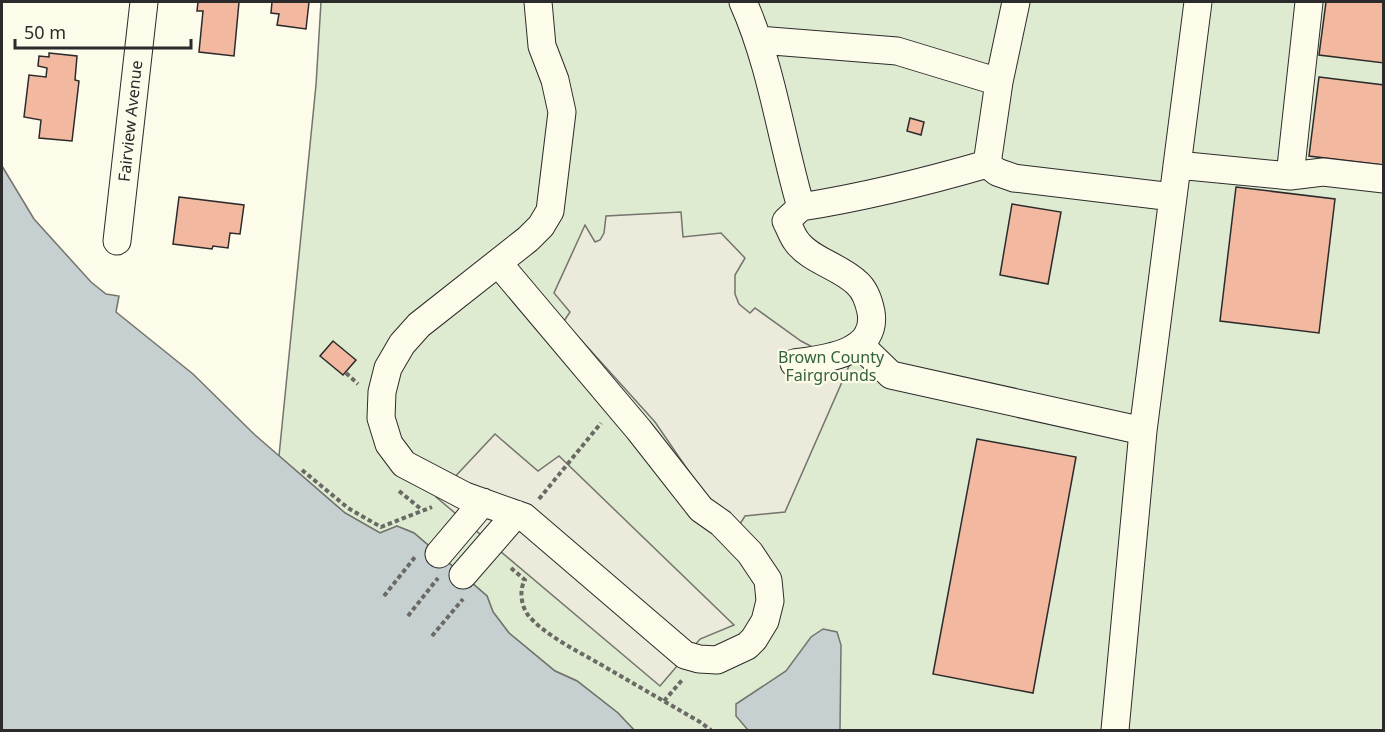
<svg xmlns="http://www.w3.org/2000/svg" width="1385" height="732" font-family="'Noto Sans',sans-serif">
  <style>
    .green { fill: #deebd1; stroke: #74746e; stroke-width: 1.5 }
    .parking { fill: #eceadb; stroke: #74746e; stroke-width: 1.5 }
    .water { fill: #c7d0d0; stroke: #74746e; stroke-width: 1.5 }
    .building { fill: #f2b8a0; stroke: #2b2b2b; stroke-width: 1.5 }
    .lines { fill: none; stroke-linecap: round; stroke-linejoin: round }
    .minor-casing { stroke: #2b2b2b; stroke-width: 29 }
    .path { stroke: #6a6964; stroke-width: 4; stroke-dasharray: 4.5 3; stroke-linecap: butt }
    .minor { stroke: #fdfbea; stroke-width: 27 }
    .labels { text-anchor: middle; dominant-baseline: central; stroke-width: 4.5; stroke-linejoin: round; paint-order: stroke }
    .street-label { font-size: 16px; fill: #2b2b2b; stroke: #fdfbea }
    .park-label { font-size: 16px; fill: #34623c; stroke: #fdfbea }
  </style>
  <rect width="100%" height="100%" fill="#fdfbea"/>
  <!-- green -->
  <path class="green" d="M321,2H1383V730H634L618,713L577,681L555,671L509,633L493,612L487,596L414,533L397,526L380,533L345,513L279,456L316,85Z"/>
  <!-- parking -->
  <path class="parking" d="M681,212L683,237L721,233L745,258L735,275V294L739,304L750,313L755,308L801,341L849,366L785,512L745,516L740,524L714,508L655,422L564,321L570,312L554,293L585,225L595,242L600,240L604,233L606,216Z
    M495,434L538,471L559,456L734,625L700,639L660,686L436,497Z"/>
  <!-- water -->
  <path class="water" d="M2,166L34,219L91,282L106,294L119,296L116,312L193,374L255,435L345,513L380,533L397,526L414,533L487,596L493,612L509,633L555,671L577,681L618,713L634,730H2Z
    M823,629L837,632L841,645L840,730H748L736,716V704L786,671L811,637Z"/>
  <!-- building -->
  <path class="building" d="M198,2H239L234,56L199,52L203,11H197Z
    M272,2H309L306,29L277,25L279,14L271,13Z
    M1326,2H1384V63L1319,55Z
    M49,53L77,56L75,80L79,81L72,141L39,138L41,120L24,117L29,75L46,77L47,68L38,66L39,56L49,57Z
    M1319,77L1384,85V165L1309,156Z
    M910,118L924,122L921,135L907,131Z
    M1236,187L1335,199L1319,333L1220,321Z
    M179,197L244,205L240,234L230,233L228,248L213,246L212,249L173,244Z
    M1012,204L1061,212L1048,284L1000,275Z
    M333,341L356,360L343,375L320,356Z
    M977,439L1076,457L1033,693L933,674Z"/>
  <g class="lines">
    <!-- minor casing -->
    <g class="minor-casing">
      <path id="minor" d="M743,2C772,67 781,139 801,207L786,221C790,228 792,236 797,242C810,260 841,267 857,283C865,290 869,302 871,312C878,354 824,359 794,363
        M759,40L897,51L999,82
        M987,164L997,172L1014,178L1173,197
        M1177,165L1290,176L1323,172L1384,179
        M1290,176L1309,2
        M801,207C864,197 925,182 987,164L999,82L1016,2
        M117,241L144,2
        M499,264L639,430L701,509L721,523L750,553L768,580L770,601L765,621L754,639L747,646L717,660L699,659L685,655L524,517L465,496L404,464L389,444L381,418L382,392L388,368L402,344L419,325L528,239L541,226L550,211L562,112L555,80L542,46L538,2
        M860,345L891,375L1143,431
        M439,554L483,502
        M463,575L516,514
        M1115,730L1143,431L1198,2"/>
    </g>
    <!-- path -->
    <path class="path" d="M346,373L358,384
      M302,470L348,508L381,527L432,507
      M399,491L421,509
      M539,499L601,423
      M511,568L525,580C519,589 521,606 528,615C543,634 579,652 600,664C634,684 667,703 700,722L711,730
      M384,596L415,557
      M408,616L438,578
      M432,636L463,599
      M664,701L683,679"/>
    <!-- minor -->
    <use href="#minor" class="minor"/>
  </g>
  <g class="labels">
    <!-- street labels -->
    <g class="street-label">
      <text transform="translate(130 121) rotate(-84)">Fairview Avenue</text>
    </g>
    <!-- park labels -->
    <g class="park-label">
      <text x="831" y="357">Brown County<tspan x="831" dy="18">Fairgrounds</tspan></text>
    </g>
  </g>
  <!-- border -->
  <rect width="1385" height="732" fill="none" stroke="#2b2b2b" stroke-width="6"/>
  <!-- scale -->
  <path d="M15 39v9h176v-9" fill="none" stroke="#2b2b2b" stroke-width="3"/>
  <text x="24" y="39" font-size="18" fill="#2b2b2b" stroke="#fdfbea" stroke-width="4.5" paint-order="stroke">50 m</text>
</svg>
